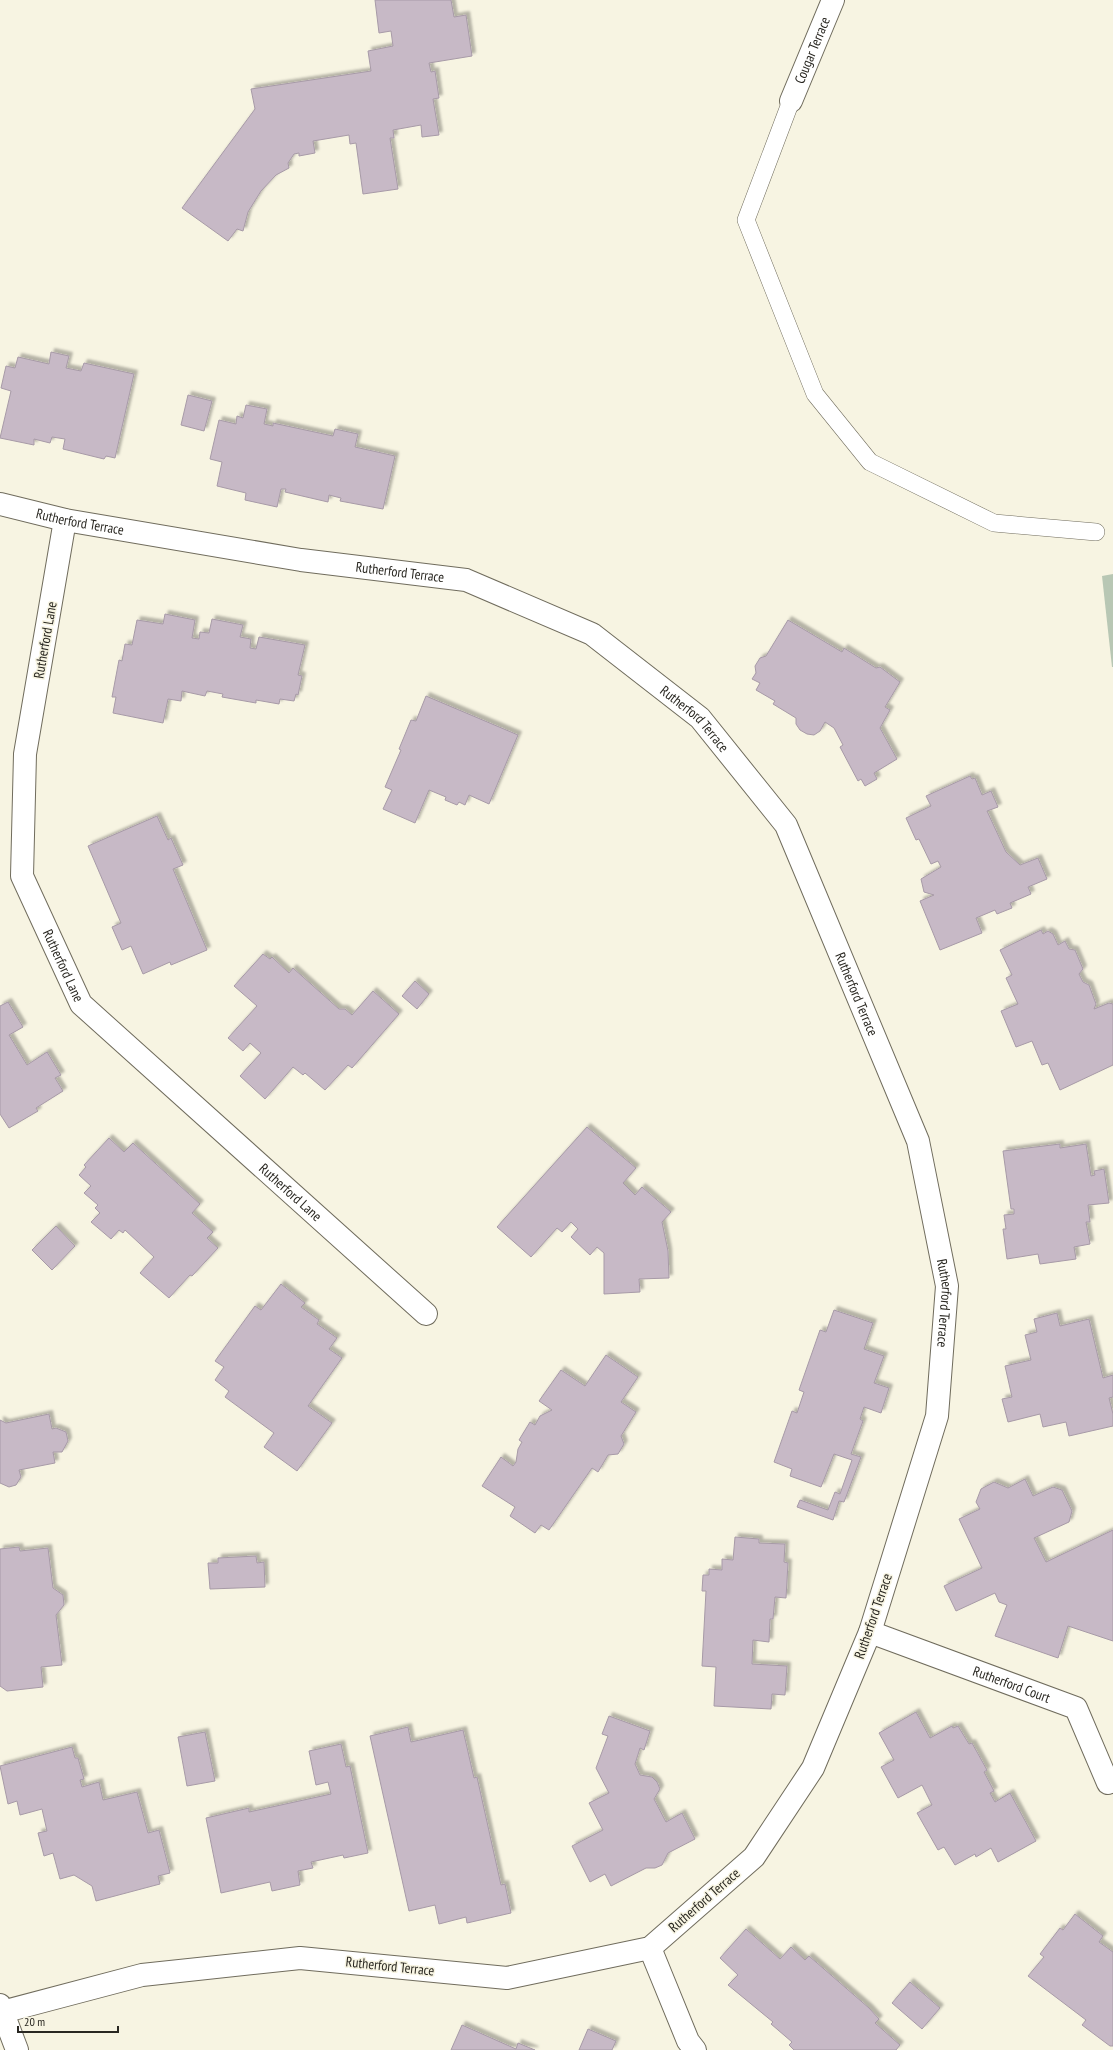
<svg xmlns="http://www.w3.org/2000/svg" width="1113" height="2050" font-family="'PT Sans Narrow',sans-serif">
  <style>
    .green { fill: #b8c7b4 }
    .building { fill: #c7b9c6; stroke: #a79aa7; filter: url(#shadow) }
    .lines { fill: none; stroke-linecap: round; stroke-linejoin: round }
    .lane-casing { stroke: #706c5d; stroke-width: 18 }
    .street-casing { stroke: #706c5d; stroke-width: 24 }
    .lane { stroke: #fff; stroke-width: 17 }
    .street { stroke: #fff; stroke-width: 22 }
    .labels { text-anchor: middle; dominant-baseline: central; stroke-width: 3; stroke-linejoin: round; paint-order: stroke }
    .street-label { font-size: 14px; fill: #292721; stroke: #f7f4e2 }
  </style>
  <defs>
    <filter id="shadow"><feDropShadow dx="3.5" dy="-3.5" stdDeviation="1" flood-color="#0004"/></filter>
  </defs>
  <rect width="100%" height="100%" fill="#f7f4e2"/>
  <!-- green -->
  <path class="green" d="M1113,574V667H1112L1102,576Z"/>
  <!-- building -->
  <path class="building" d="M375,0H451L454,17L466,15L472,56L429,63L431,72L435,71L439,98L433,99L439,135L422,137L421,125L393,130L394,138H390L398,189L363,194L356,143L350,144L349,135L313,141L315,153L299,156V153L294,154L288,163L289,168L276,175L261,191L248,212L243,231L237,229L228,241L182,208L255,109L251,89L371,71L368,51L393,46L391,31L379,33Z
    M51,352L69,356L66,368L81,371L84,363L134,374L115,458L106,456L104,459L63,449L65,439L52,437L50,443L34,439V445L0,438L11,391L1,388L6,366L15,368L18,357L49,364Z
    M188,395L212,401L204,431L181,425Z
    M246,405L267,409L264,424L273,426V423L333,436L335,429L358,434L355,447L395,456L383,509L340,501L341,498L329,495L328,502L285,492L286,489H281L277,507L245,500L246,493L217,486L222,462L210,459L219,420L236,424L237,416L243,418Z
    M165,614L195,620L192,638L199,639L200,632L209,633L212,619L243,625L240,637L251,639L250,648L256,649L259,637L305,645L298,675L302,676L298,695L296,694L294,701L280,699L279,704L256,700V703L222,697L223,694L207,691L205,696L182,691L181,701L168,699L163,723L113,713L116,697H112L119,660L122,661L125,644L132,645L137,620L163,624Z
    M788,620L842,652L844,648L876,668L880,667L900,682L885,707L890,710L880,728L897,759L874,773L877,779L865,786L861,779L858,781L840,747L843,745L834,728L825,722L820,731L814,735L807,734L800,730L796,724V718L773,704L775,701L756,690L760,683L752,679L756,673L755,666L760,658L766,656Z
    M426,696L518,735L489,804L469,795L465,805L459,802L457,805L445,800L446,797L429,790L415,823L383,809L392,790L385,787L401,750L399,749L411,720L416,721Z
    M970,776L972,779L975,778L982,795L991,791L998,807L987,811L1006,852L1020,865L1038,858L1047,879L1028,887L1031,894L1010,903L1012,908L997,914L995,910L976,918L982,933L940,950L920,901L934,895L924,892L921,879L941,867L938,861L931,864L919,839L916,840L906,818L931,806L926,796Z
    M157,816L168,840L171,838L183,865L173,869L207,950L171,965L170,962L143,974L131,946L122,950L112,927L121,923L88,846Z
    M1041,930L1043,934L1048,931L1053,934L1058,945L1065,941L1069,949L1075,950L1083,969L1079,974L1083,982L1089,985L1096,1004L1094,1009L1109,1003L1113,1004V1065L1060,1090L1048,1063L1042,1065L1032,1041L1016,1047L1001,1011L1018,1004L1006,978L1012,975L1000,950Z
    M263,954L270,959L272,957L289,973L293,968L339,1009H345L352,1015L373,991L399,1014L352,1068L348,1065L325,1090L305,1073L303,1075L293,1067L265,1099L240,1076L261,1053L250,1043L243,1051L228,1038L257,1006L234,986Z
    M415,981L429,994L417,1009L402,996Z
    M8,1002L23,1027L9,1035L27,1065L47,1052L61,1075L55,1078L63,1091L36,1108L38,1111L9,1128L0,1114V1006Z
    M587,1127L636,1168L623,1183L635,1195L642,1187L671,1212L662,1222L668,1251L669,1278L639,1279L640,1292L604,1294V1253L597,1247L590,1255L571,1237L578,1229L571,1222L562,1232L557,1228L531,1257L497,1227Z
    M109,1138L124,1152L133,1143L200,1204L192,1213L213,1232L207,1238L218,1248L192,1276L190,1275L169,1298L140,1273L154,1257L125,1230L123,1233L119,1230L111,1239L91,1222L100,1213L95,1208L98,1205L84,1193L91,1186L79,1175L86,1167L84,1165Z
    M1060,1144V1148L1086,1144L1091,1176L1095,1175L1094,1171L1104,1169L1109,1203L1088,1205L1090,1222H1086L1090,1244L1074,1247L1076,1259L1040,1264L1038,1254L1007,1259L1003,1229H1006L1004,1215L1014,1214V1209H1011L1003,1151Z
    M56,1226L75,1246L52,1270L32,1250Z
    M281,1284L305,1303L301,1307L319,1320L317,1324L337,1338L329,1349L342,1358L308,1406L332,1423L297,1471L264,1447L274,1433L225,1397L229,1391L215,1380L224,1367L215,1361L255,1306L261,1310Z
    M834,1310L873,1323L864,1349L884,1356L874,1383L889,1388L881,1413L864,1407L860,1419L863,1421L851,1454L861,1457L844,1502L839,1501L833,1520L797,1507L800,1500L828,1510L835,1492L840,1494L852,1460L834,1454L821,1487L790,1476L792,1469L774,1462L792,1411L797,1413L804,1392L799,1390L820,1330L826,1332Z
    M1057,1313L1060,1326L1089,1319L1103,1378L1113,1375V1397L1109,1398L1113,1414V1426L1069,1436L1066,1422L1043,1427L1040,1414L1008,1422L1002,1399L1012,1397L1005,1366L1031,1360L1025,1335L1037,1332L1034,1319Z
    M606,1355L638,1377L621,1402L636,1412L621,1436L624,1444L618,1454L608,1455L598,1472L592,1468L549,1530L541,1525L535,1533L510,1516L515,1507L482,1486L501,1457L513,1466L516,1462L518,1449L522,1442L519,1440L530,1422L535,1425L540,1416L552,1410L539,1401L561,1370L585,1386Z
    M49,1414L52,1429L56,1428L66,1432L68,1441L62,1452H53L55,1463L19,1470L21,1477L16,1485L9,1487L0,1483V1420L6,1423Z
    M1025,1479L1033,1496L1053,1487L1062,1490L1072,1511L1069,1522L1034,1538L1046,1562L1113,1530V1641L1068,1626L1058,1658L995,1636L1007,1605L999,1602L995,1593L956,1611L944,1586L982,1568L959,1519L980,1509L976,1502L981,1489L994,1482L1008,1488Z
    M735,1537L759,1539V1543L785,1544L784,1562L788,1563L786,1598L775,1597L773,1619H770L769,1642L753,1640L752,1664L787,1666L785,1695L772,1694L771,1709L714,1706L716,1667L702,1666L706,1591H702L703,1575H709V1569L722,1570V1559L733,1560Z
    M19,1547L20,1551L48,1548L53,1588L63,1595L64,1605L56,1615L62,1665L41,1667L43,1687L7,1691L0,1686V1549Z
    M256,1556L257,1563L264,1562L265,1587L210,1589L208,1563H218V1558Z
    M916,1712L930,1738L952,1726L953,1728L958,1726L969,1744L972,1743L987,1770L984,1772L994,1791L990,1793L995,1802L1010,1793L1036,1841L998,1862L991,1848L976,1857L975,1854L955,1865L944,1847L938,1850L917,1813L932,1805L922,1785L898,1798L881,1767L894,1760L879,1733Z
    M609,1716L650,1731L644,1750L640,1748L635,1764L640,1775L652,1777L657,1782L660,1789L654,1799L666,1822L682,1813L695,1839L668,1853L662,1865L655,1868H646L611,1886L605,1874L590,1882L572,1846L603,1830L589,1803L609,1793L596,1768L608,1736L602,1734Z
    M408,1727L411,1742L463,1730L474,1778L477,1777L501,1885L505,1884L511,1913L467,1923L466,1917L439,1924L435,1905L409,1911L370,1736Z
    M205,1732L215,1781L187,1786L178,1737Z
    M341,1744L346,1767L350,1766L368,1853L344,1858L343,1855L311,1862L313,1868L298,1871L300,1885L272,1891L270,1882L221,1893L206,1818L249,1808V1812L331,1794L328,1782L316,1785L309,1751Z
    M72,1747L75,1758H78L84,1779L80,1780L82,1787L99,1782L103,1800L137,1792L148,1833L159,1830L170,1873L158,1876L160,1884L96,1901L92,1886L74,1875L60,1879L53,1853L44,1856L38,1833L47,1831L42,1809L20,1815L17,1801L8,1804L0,1766Z
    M1075,1914L1103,1936L1099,1942L1113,1952V2046H1110L1082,2025L1086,2020L1028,1976L1044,1957L1040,1954L1060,1928L1063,1930Z
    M746,1929L780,1959L791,1947L805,1960L809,1956L869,2008L879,2019L875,2023L900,2045L896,2050H794L789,2045L792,2042L771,2024L773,2022L728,1985L738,1975L720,1958Z
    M910,1982L940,2008L922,2029L892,2003Z
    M462,2025L516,2049L518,2043L535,2050H451Z
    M588,2029L616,2041L612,2050H579Z"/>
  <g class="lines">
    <!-- lane casing -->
    <g class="lane-casing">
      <path id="lane" d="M791,101L746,220L815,394L870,462L994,523L1096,532"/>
    </g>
    <!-- street casing -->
    <g class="street-casing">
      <g id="street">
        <path id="s1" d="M791,101L833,0"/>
        <path id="s2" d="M0,504L65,520L301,560L466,580L592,634L700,718L786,825L918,1141L947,1286L937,1416L870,1632L813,1768L754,1857L650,1948L507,1978L300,1958L142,1975L2,2012"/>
        <path id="s3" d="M65,520L25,754L22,876L81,1004L426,1314"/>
        <path id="s4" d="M870,1632L1076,1708L1108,1783"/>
        <path d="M650,1948L688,2041L695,2050"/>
        <path d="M0,2005L17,2050"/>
      </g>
    </g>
    <!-- lane -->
    <use href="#lane" class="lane"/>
    <!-- street -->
    <use href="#street" class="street"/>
  </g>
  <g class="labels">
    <!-- street labels -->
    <g class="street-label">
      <text stroke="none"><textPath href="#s1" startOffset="55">Cougar Terrace</textPath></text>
      <text stroke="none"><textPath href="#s2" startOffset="82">Rutherford Terrace</textPath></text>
      <text stroke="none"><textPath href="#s2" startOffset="406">Rutherford Terrace</textPath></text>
      <text transform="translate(45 640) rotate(-80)">Rutherford Lane</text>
      <text stroke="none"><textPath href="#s2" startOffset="743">Rutherford Terrace</textPath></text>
      <text stroke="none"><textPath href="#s3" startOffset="458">Rutherford Lane</textPath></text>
      <text stroke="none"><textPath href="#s2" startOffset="1067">Rutherford Terrace</textPath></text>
      <text stroke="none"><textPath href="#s3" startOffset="782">Rutherford Lane</textPath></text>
      <text stroke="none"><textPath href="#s2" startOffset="1391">Rutherford Terrace</textPath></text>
      <text transform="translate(873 1616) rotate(-71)">Rutherford Terrace</text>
      <text stroke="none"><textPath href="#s4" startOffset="151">Rutherford Court</textPath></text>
      <text transform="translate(704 1900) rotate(-41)">Rutherford Terrace</text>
      <text transform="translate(390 1966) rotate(6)">Rutherford Terrace</text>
    </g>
  </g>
  <!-- scale -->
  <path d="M18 2026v6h100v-6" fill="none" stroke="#292721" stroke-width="2"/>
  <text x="24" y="2026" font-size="12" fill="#292721" stroke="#f7f4e2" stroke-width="3" paint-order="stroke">20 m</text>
</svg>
